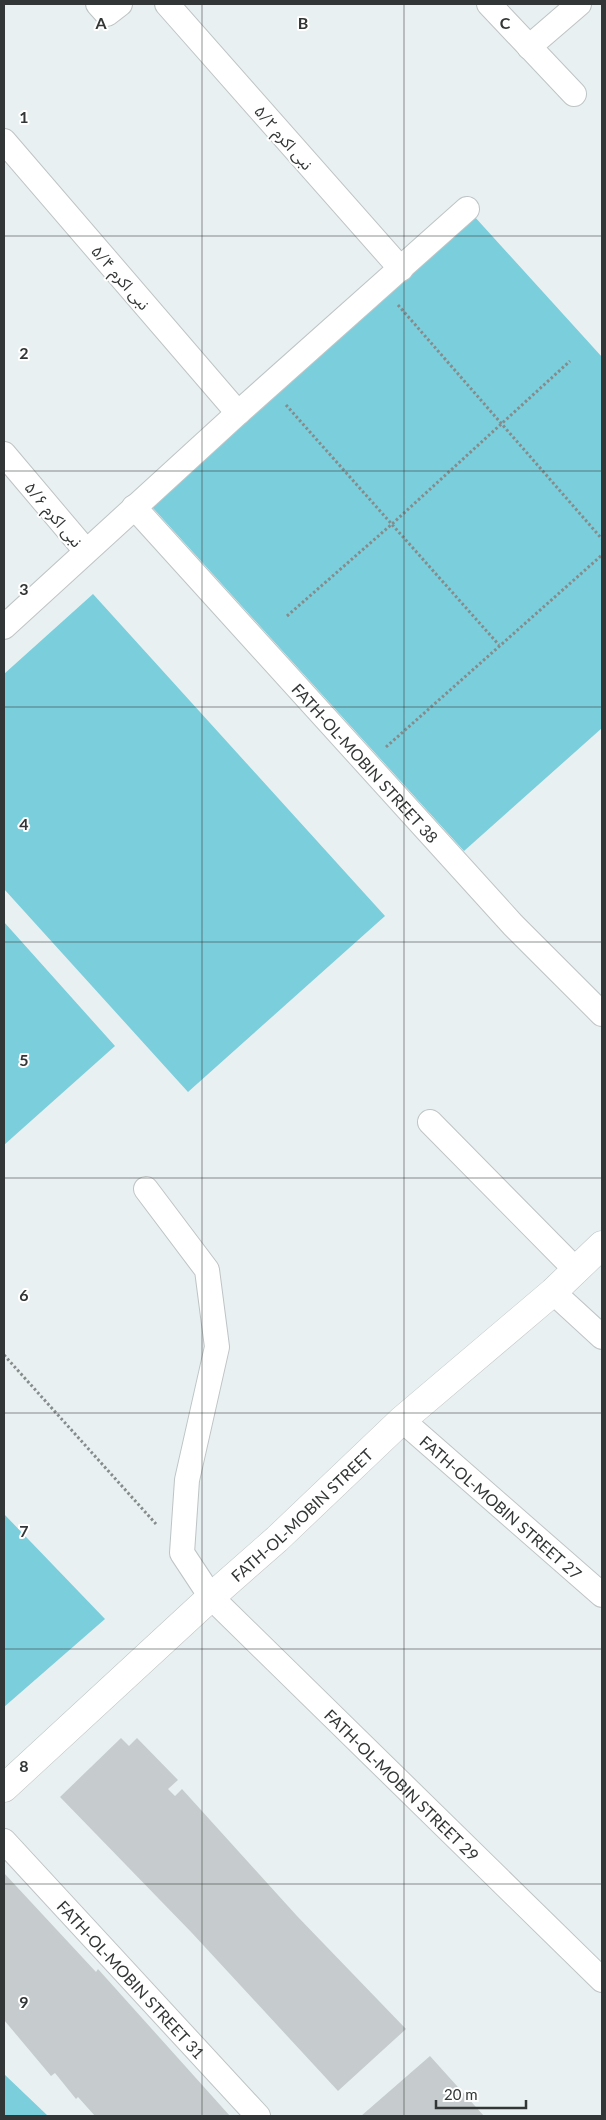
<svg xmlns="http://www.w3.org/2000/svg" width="606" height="2120" font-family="Lato,'Noto Sans Arabic',sans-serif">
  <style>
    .green { fill: #7bcedc }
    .building { fill: #c6cccd }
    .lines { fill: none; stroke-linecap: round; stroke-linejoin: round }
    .minor-casing { stroke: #bec4c5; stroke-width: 26 }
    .tertiary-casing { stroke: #bec4c5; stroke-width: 29 }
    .path { stroke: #868b8b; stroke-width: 3; stroke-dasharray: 2.5 2.5; stroke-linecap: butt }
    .minor { stroke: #fff; stroke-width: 24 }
    .tertiary { stroke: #fff; stroke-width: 28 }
    .grid { fill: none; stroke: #333636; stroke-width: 1; stroke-opacity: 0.55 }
    .labels { text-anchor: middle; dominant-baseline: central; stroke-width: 4; stroke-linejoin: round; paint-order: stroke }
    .street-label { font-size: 16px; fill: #333636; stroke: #fff }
    .grid-label { font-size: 16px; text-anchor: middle; font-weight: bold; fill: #333636; stroke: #fff; stroke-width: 4; stroke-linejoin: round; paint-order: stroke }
  </style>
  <rect width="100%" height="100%" fill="#e9f0f1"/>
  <!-- green -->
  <path class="green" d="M464,205L602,357V728L464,851L152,507L408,277Z
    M93,594L385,916L188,1092L4,889V674Z
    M4,922L115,1046L4,1145Z
    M4,1514L105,1619L4,1707Z
    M4,2074L48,2116H4Z"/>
  <!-- building -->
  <path class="building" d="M121,1738L129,1746L137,1738L178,1780L168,1789L175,1796L182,1789L297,1916L406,2029L338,2091L192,1933L60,1797Z
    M4,1873L96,1972L98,1969L230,2116H95L78,2097L76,2099L55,2073L51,2076L4,2020Z
    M430,2056L484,2116H361Z"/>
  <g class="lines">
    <!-- minor casing -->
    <g class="minor-casing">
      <g id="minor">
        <path d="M98,4L107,14L120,4"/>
        <path d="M167,4L401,269"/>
        <path d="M489,4L574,94"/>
        <path d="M529,47L579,4"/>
        <path d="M4,141L238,413"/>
        <path d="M4,454L86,551"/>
        <path id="s1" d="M134,507L513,925L602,1014"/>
        <path d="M4,627L238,413L467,209"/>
        <path d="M430,1122L576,1270"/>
        <path id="s2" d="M146,1189L207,1270L217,1347L187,1480L182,1553L211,1597L602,1980"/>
        <path d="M553,1292L602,1337"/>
        <path id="s3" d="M402,1420L602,1595"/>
        <path id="s4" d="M4,1841L258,2116"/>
      </g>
    </g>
    <!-- tertiary casing -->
    <g class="tertiary-casing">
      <g id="tertiary">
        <path id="s5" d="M4,1788L211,1597L277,1539L402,1420L553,1292L602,1245"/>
      </g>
    </g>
    <!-- path -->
    <path class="path" d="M398,305L602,539
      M286,405L499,645
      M287,616L392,524L570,361
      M386,747L602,555
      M4,1355L156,1524"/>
    <!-- minor -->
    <use href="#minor" class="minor"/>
    <!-- tertiary -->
    <use href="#tertiary" class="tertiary"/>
  </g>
  <!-- grid -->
  <path class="grid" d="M202,4V2116M404,4V2116M4,236H602M4,471H602M4,707H602M4,942H602M4,1178H602M4,1413H602M4,1649H602M4,1884H602"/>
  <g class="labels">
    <!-- street labels -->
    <g class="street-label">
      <text transform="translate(284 137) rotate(49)">نبی اکرم ۵/۲</text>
      <text transform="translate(121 277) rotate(49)">نبی اکرم ۵/۴</text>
      <text transform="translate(54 514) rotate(50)">نبی اکرم ۵/۶</text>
      <text stroke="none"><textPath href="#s1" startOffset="345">FATH-OL-MOBIN STREET 38</textPath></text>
      <text stroke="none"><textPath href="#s3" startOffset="132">FATH-OL-MOBIN STREET 27</textPath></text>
      <text stroke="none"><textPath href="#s5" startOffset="404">FATH-OL-MOBIN STREET</textPath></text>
      <text stroke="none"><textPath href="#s2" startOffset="709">FATH-OL-MOBIN STREET 29</textPath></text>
      <text stroke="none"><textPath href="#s4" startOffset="188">FATH-OL-MOBIN STREET 31</textPath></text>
    </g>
  </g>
  <g class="grid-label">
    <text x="101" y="29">A</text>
    <text x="303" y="29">B</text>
    <text x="505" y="29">C</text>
    <text x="24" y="123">1</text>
    <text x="24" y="359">2</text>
    <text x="24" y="595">3</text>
    <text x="24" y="830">4</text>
    <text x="24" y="1066">5</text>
    <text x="24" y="1301">6</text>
    <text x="24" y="1537">7</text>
    <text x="24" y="1772">8</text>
    <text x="24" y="2008">9</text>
  </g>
  <!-- border -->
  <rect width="606" height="2120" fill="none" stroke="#333636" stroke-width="10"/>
  <!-- scale -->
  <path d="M436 2100v8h90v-8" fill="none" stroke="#333636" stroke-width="2.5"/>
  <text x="444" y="2100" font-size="15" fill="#333636" stroke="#ffffff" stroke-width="4" paint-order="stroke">20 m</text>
</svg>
